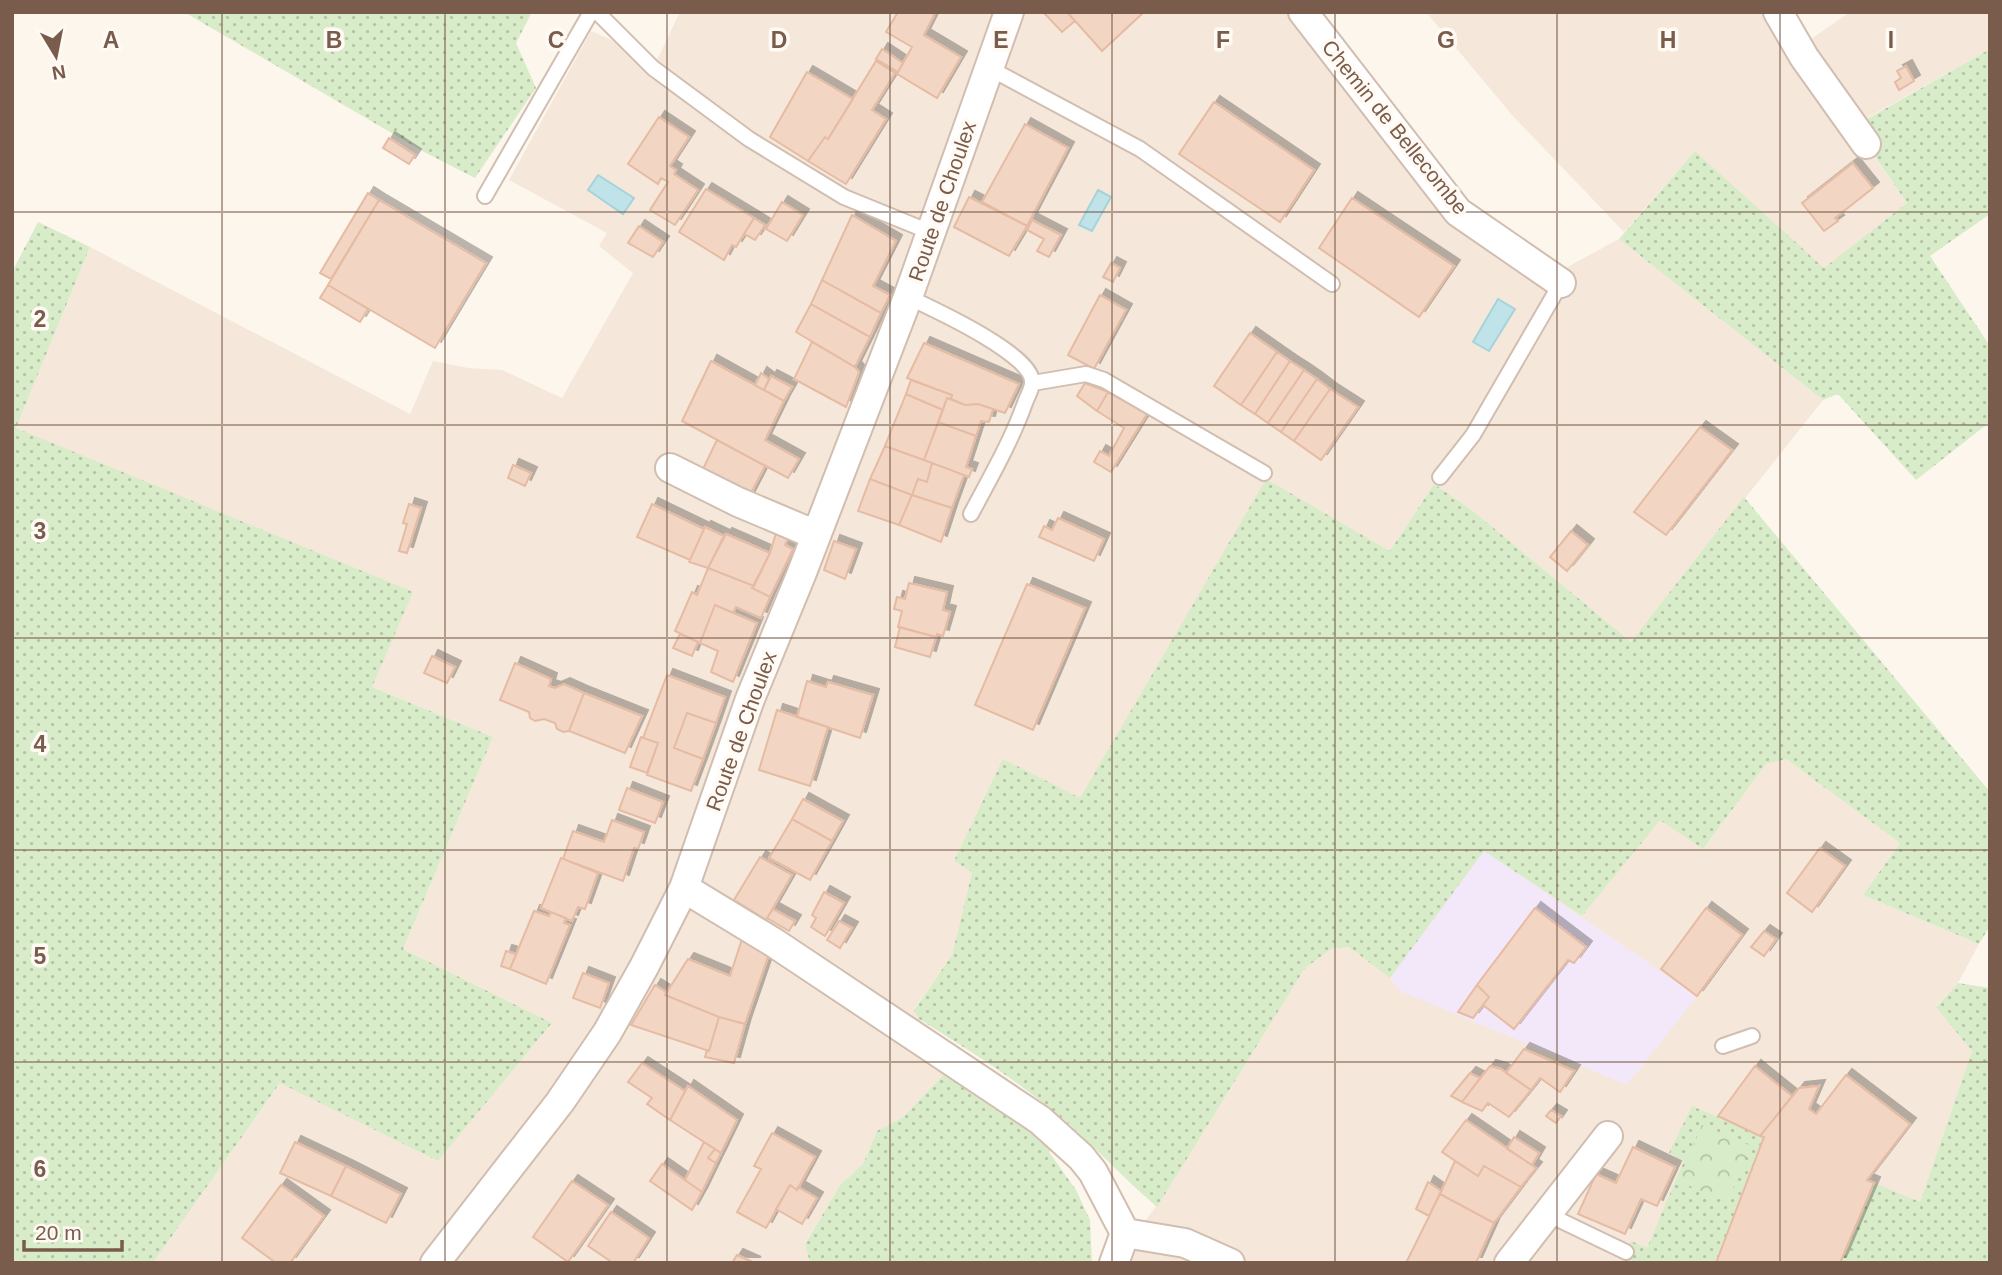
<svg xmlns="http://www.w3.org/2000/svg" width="2002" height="1275" font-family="Arial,sans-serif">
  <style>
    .residential { fill: #f5e8da }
    .education { fill: #f3e8fa }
    .grass { fill: url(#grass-dots) }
    .park { fill: url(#park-crowns) }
    .water { fill: #bfe3e8; stroke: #a5d3da; stroke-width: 2 }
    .building { fill: #f3d5c3; stroke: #e6bba3; stroke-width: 2; filter: url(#shadow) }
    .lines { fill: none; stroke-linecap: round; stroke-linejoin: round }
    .lane-casing { stroke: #d1beb0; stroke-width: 18 }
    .street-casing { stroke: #d1beb0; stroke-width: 32 }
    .lane { stroke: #fff; stroke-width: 14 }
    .street { stroke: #fff; stroke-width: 28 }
    .grid { fill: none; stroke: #7a5c4d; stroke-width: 2; stroke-opacity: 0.55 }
    .labels { text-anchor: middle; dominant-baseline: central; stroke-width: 7; stroke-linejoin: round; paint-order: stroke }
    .street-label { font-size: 21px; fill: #7a5c4d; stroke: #fffaf3 }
    .grid-label { font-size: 23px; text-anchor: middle; font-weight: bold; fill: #7a5c4d; stroke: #fffaf3; stroke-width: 7; stroke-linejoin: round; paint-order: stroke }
  </style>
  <defs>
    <pattern id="grass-dots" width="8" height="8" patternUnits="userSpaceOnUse" patternTransform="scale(1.75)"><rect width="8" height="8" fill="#d8ecc9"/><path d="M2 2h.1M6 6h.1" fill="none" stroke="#b4c2a5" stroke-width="1.8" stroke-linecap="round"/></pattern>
    <pattern id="park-crowns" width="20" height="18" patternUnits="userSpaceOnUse" patternTransform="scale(1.75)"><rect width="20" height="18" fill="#d8ecc9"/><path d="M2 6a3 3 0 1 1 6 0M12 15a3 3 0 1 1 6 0" fill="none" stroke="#b4c2a5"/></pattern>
    <filter id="shadow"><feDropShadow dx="6" dy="-6" stdDeviation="0" flood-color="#0004"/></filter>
  </defs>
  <rect width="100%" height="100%" fill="#fdf6ec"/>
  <!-- residential -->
  <path class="residential" d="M680,12H1313L1454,195L1560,271L1619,239L1823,400L1631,642L1472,510L1434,484L1390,551L1266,480L1080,799L1004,760L954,861L972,872L952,955L914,1009L948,1070L903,1117L877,1131L863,1164L840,1185L805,1243L810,1263H153L281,1082L438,1161L552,1023L403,949L493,737L372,687L16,428L90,247L410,414L433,361L468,368L502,370L562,398L633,273L599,246L607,233L509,180L591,31L657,60Z
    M1426,12H1793L1811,39L1850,12H1990V49L1860,122L1866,145L1907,203L1824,269L1695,151L1624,232L1512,115Z
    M1786,759L1900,843L1863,895L1979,944L1958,983L1936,1006L1972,1051L1899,1263H1113L1161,1200L1305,968L1333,948L1349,947L1390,977L1484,851L1582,916L1660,819L1703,849L1766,764Z"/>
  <!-- education -->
  <path class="education" d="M1484,851L1697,996L1627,1085L1400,991L1390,978Z"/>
  <!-- grass -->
  <path class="grass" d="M184,12H532L516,43L536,88L475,178L426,153Z
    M1990,49V214L1930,256L1990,346V422L1916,480L1838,394L1823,400L1619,239L1695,151L1824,268L1907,203L1866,144L1860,123Z
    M38,222L90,247L16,428L413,592L372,687L493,737L403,949L552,1023L438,1161L280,1083L153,1263H12V272Z
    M1266,479L1390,551L1434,484L1472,510L1631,642L1744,497L1990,792V926L1979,944L1863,895L1900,843L1786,759L1766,764L1703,849L1660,820L1582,916L1484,851L1390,978L1349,947L1333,948L1305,968L1157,1207C1120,1176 1089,1139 1051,1109C1009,1075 964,1047 919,1019L914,1010L952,955L972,872L954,861L1003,759L1080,798Z
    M1958,983L1990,988V1263H1840L1874,1183L1920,1202L1972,1051L1936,1007Z
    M948,1070L1030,1127L1053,1147L1049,1152L1076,1190L1090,1220L1092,1263H810L805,1244L840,1185L863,1164L877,1131L903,1117Z
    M1692,1106L1764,1137L1716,1263H1621L1631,1241L1647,1248L1684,1161L1669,1153Z"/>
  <!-- park -->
  <path class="park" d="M1702,1125L1751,1146L1727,1202L1678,1181Z"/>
  <!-- water -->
  <path class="water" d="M598,175L634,198L623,214L588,190Z
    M1098,190L1111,197L1092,231L1079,225Z
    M1498,299L1515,309L1489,351L1473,342Z"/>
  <!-- building -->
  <path class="building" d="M898,12H930L934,15L924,35L961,57L937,98L897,74L912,47L886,32Z
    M1043,12H1067L1075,21L1062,32Z
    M1067,12H1144L1102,51Z
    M882,49L903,63L898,72L876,59Z
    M876,61L895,73L872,110L886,119L846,184L808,161L825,137L828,139Z
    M1906,66L1914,81L1899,90L1895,82L1901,78L1897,71Z
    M807,72L853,99L828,139L825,137L808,161L770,137Z
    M1214,102L1314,170L1280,222L1179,154Z
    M659,117L689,137L670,166L676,170L674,174L698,190L675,225L650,210L668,182L661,178L658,184L628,164Z
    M1025,124L1068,148L1027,226L982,202Z
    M389,138L415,155L409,164L383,148Z
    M1853,163L1873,188L1835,218L1838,221L1824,231L1802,203Z
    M706,189L754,218L736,247L732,245L724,260L679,232Z
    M368,193L379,200L331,279L320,273Z
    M969,197L1027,226L1009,256L954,227Z
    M1352,198L1454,266L1419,317L1319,248Z
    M379,200L486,263L435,348L328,285Z
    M782,202L803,215L787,241L766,229Z
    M852,215L896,241L873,286L890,295L881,313L822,280Z
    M754,218L765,225L755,240L744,234Z
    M1032,220L1061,235L1049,257L1037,251L1044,239L1027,230Z
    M639,226L663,242L653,257L628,243Z
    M1111,263L1120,268L1113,282L1103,277Z
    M822,280L881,313L870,337L811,304Z
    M328,285L368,309L360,322L320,298Z
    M1100,295L1126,310L1094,369L1068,355Z
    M811,304L870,337L855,367L796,332Z
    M1250,333L1277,352L1241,405L1214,386Z
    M812,342L855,367L859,372L846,407L794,379Z
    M924,343L1019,384L1005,413L978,404L965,405L951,399L952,395L907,378Z
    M1277,352L1290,361L1255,414L1241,405Z
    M711,361L784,401L765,440L799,459L788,478L682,421Z
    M1290,361L1304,370L1268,423L1255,414Z
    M1304,370L1317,379L1281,432L1268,423Z
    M761,373L769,379L764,390L755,385Z
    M771,376L792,387L784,401L764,390Z
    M1317,379L1330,389L1294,441L1281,432Z
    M911,380L952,395L951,399L947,398L943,410L906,394Z
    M1085,383L1108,392L1097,411L1077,396Z
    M1330,389L1358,407L1321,460L1294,441Z
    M1108,392L1147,414L1111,472L1094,462L1100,451L1109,456L1124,428L1097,411Z
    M906,394L943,410L924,460L885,446Z
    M947,398L965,405L978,404L993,409L989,422L981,421L976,436L938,422Z
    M938,422L976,436L966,467L972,469L969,477L924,460Z
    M1700,427L1732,450L1666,535L1634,512Z
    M717,440L765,466L749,497L701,473Z
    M885,446L932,463L927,482L918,479L912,495L870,479Z
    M932,463L964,475L952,508L912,495L918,479L927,482Z
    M513,465L531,473L525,486L508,478Z
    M870,479L912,495L899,525L858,511Z
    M912,495L952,508L941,542L899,525Z
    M409,504L421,508L407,553L399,551L407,524L403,523Z
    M652,504L704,529L690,560L637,537Z
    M1058,518L1104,539L1094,561L1039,537L1044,526L1052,530Z
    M705,527L724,536L708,568L689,562Z
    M1571,531L1588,545L1567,571L1550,557Z
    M776,533L788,538L785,545L793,549L770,597L752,588L770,553Z
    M726,534L770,553L754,586L708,568Z
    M834,541L856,549L845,579L824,570Z
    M708,568L754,586L752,588L770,597L761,618L736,607L733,613L715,605L700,643L675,631L692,592L697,595Z
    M909,583L947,592L943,610L950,612L943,636L937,634L936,637L898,627L902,611L894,609L897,597L905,599Z
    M1027,584L1085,608L1033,730L975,705Z
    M715,605L757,623L733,682L711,672L718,651L700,643Z
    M900,627L936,637L930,657L895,647Z
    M680,634L698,642L692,656L673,648Z
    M432,656L455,667L447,683L424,673Z
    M515,663L551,679L549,686L555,688L564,684L584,693L569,731L563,732L557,729L555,723L544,719L535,721L530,718L529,712L500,700Z
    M667,675L725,697L716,723L687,713L674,748L703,759L691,791L647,775L658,743L643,738Z
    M807,681L826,687L828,682L873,695L860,738L797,717Z
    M584,693L642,716L625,753L569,731Z
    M777,710L828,727L810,786L759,770Z
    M687,713L716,723L703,759L674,748Z
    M641,737L658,743L647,773L630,767Z
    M627,788L663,802L655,823L619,810Z
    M803,799L843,821L832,841L792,819Z
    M792,819L832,841L810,880L769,858Z
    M612,820L644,832L638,849L634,848L623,881L563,859L573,831L604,842Z
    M1820,848L1845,866L1812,912L1787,893Z
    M760,857L792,875L766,920L734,900Z
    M561,858L598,873L585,909L578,907L572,921L541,908Z
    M824,892L844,903L825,936L811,927L816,918L812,915Z
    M1535,908L1586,947L1574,963L1568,960L1514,1029L1483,1005L1489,997L1477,985Z
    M1706,908L1742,935L1697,996L1661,969Z
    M773,909L795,921L789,931L767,918Z
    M534,911L549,916L551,912L566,918L564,923L570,925L546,984L510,969Z
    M839,921L852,928L840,948L827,940Z
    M1764,931L1776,939L1764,956L1751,947Z
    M742,939L769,954L745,1024L719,1017L665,995L688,959L730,976Z
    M506,951L516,954L510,969L501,966Z
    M583,973L609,983L600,1008L573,998Z
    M655,985L666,992L665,995L719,1017L709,1051L631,1025Z
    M1477,985L1489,997L1473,1018L1458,1012Z
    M719,1017L745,1024L734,1063L705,1057L707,1050L709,1051Z
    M1524,1049L1574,1071L1560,1092L1540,1078L1531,1090L1506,1073Z
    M642,1063L685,1091L670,1120L647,1104L652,1098L628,1082Z
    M1490,1066L1501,1069L1531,1090L1509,1117L1488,1103L1482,1111L1462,1102Z
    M1755,1066L1792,1096L1760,1136L1718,1116Z
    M1470,1073L1480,1078L1462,1102L1451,1096Z
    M1846,1075L1910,1124L1867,1180L1874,1183L1840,1263H1716L1764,1137L1760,1136L1799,1088L1819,1086L1809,1109L1816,1114Z
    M688,1086L737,1120L721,1153L670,1120Z
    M1551,1110L1561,1116L1556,1123L1546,1116Z
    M1466,1120L1536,1168L1521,1187L1484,1166L1478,1176L1442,1152Z
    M772,1133L815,1157L797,1190L790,1185L766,1228L737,1212L761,1169L754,1166Z
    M1514,1137L1539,1153L1532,1165L1507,1149Z
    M295,1142L346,1166L331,1196L280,1173Z
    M704,1142L715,1149L708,1158L716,1163L702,1192L685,1180Z
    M1633,1147L1675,1167L1657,1206L1641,1199L1625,1234L1578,1214L1596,1174L1616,1183Z
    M715,1149L721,1153L716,1163L708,1158Z
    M1455,1161L1478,1176L1484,1166L1521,1187L1494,1223L1440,1194Z
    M662,1164L702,1192L692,1210L650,1181Z
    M346,1166L401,1194L386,1223L331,1196Z
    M572,1181L608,1205L568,1262L533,1237Z
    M1428,1182L1441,1191L1429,1216L1416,1209Z
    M281,1185L324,1216L290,1263H276L242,1238Z
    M790,1185L797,1190L798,1187L817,1198L802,1224L776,1209Z
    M1440,1194L1494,1223L1476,1263H1406Z
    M611,1212L649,1238L633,1263H613L588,1246Z
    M737,1255L755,1263H732Z"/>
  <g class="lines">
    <!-- lane casing -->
    <g class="lane-casing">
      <path id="lane" d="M597,12L653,68L749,139L844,197L930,232
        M989,68L1140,149L1332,284
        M485,196L591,12
        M908,297C931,308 1035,355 1032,383C1032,389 1027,397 1025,403C1011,442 990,478 971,514
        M1033,383L1086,374L1104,380L1264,473
        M1440,477L1473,435L1561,283
        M1723,1046L1752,1036
        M1547,1214L1626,1252"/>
    </g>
    <!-- street casing -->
    <g class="street-casing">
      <path id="street" d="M1303,12L1458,212L1561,283
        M1778,12L1804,57L1866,144
        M670,468L738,502L816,535
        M684,888L773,942L1040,1120L1081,1157L1093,1172L1125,1233L1114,1263
        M1125,1233L1185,1243L1230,1263
        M435,1263L560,1102L607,1033L644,967L684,888L750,699L801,575L908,297L1009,12
        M1509,1263L1608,1136"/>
    </g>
    <!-- lane -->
    <use href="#lane" class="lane"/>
    <!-- street -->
    <use href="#street" class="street"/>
  </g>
  <!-- grid -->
  <path class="grid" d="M222,12V1263M445,12V1263M667,12V1263M890,12V1263M1112,12V1263M1335,12V1263M1557,12V1263M1780,12V1263M12,212H1990M12,425H1990M12,638H1990M12,850H1990M12,1062H1990"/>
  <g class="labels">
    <!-- street labels -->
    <g class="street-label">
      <text transform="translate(1395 127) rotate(51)">Chemin de Bellecombe</text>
      <text transform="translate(942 201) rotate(-71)">Route de Choulex</text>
      <text transform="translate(741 731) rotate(-70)">Route de Choulex</text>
    </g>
  </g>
  <g class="grid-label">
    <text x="111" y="48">A</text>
    <text x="334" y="48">B</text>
    <text x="556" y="48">C</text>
    <text x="779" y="48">D</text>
    <text x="1001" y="48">E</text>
    <text x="1223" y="48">F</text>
    <text x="1446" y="48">G</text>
    <text x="1668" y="48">H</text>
    <text x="1891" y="48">I</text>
    <text x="40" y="327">2</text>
    <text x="40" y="539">3</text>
    <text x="40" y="752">4</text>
    <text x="40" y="964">5</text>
    <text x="40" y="1177">6</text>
  </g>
  <!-- border -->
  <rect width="2002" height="1275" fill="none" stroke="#7a5c4d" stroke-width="28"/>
  <!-- north arrow -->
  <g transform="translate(56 56) rotate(170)" stroke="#fffaf3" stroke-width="5" paint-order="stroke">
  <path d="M0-5L12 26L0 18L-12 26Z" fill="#7a5c4d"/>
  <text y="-10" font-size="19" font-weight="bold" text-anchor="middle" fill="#7a5c4d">N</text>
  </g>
  <!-- scale -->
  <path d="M24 1240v10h98v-10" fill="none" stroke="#7a5c4d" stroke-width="3.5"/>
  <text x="35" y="1240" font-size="21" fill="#7a5c4d" stroke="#fffaf3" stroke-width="5" paint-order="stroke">20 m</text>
</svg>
